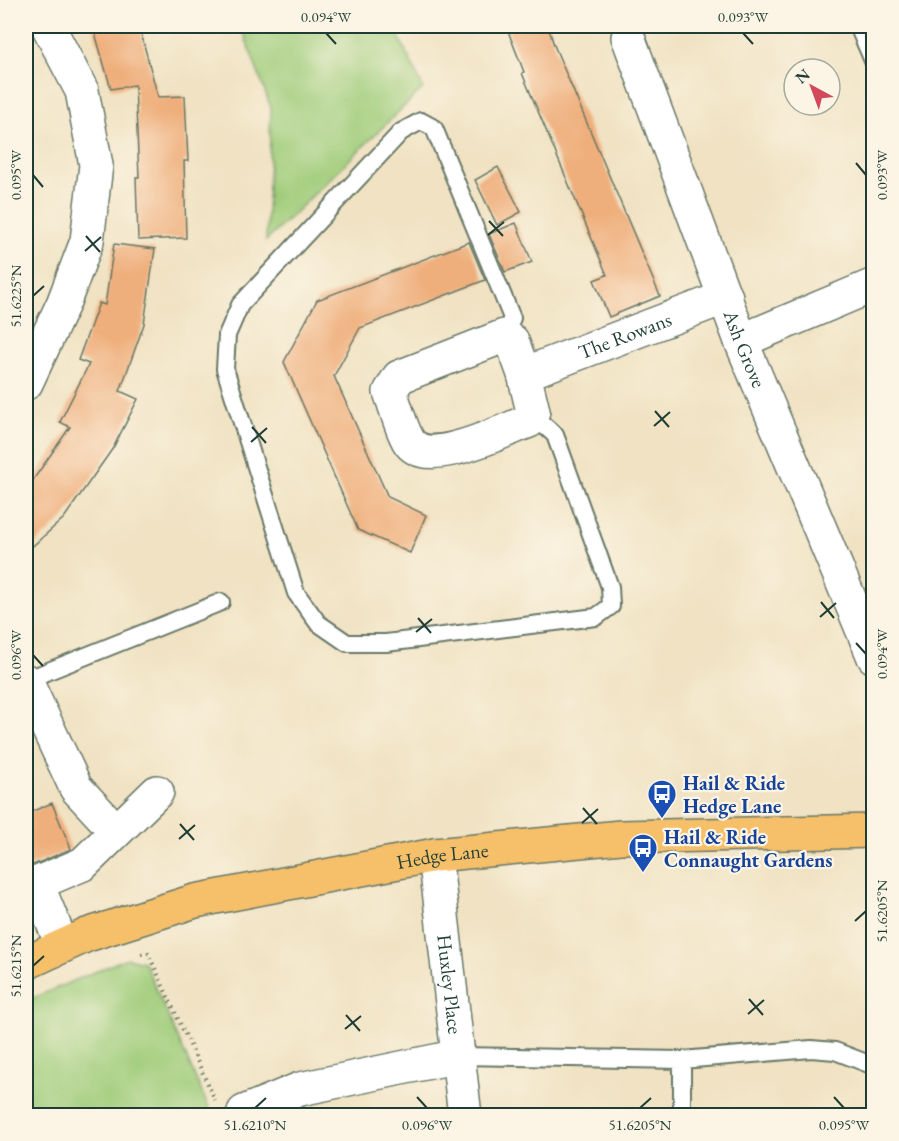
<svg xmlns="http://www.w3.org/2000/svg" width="899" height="1141" font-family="'EB Garamond',serif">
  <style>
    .green { fill: #9fcc79; stroke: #5f8456; stroke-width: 1.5 }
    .building { fill: #efaf7b }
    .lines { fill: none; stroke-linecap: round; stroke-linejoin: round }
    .service-casing { stroke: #687766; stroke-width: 20 }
    .minor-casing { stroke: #687766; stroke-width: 36 }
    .primary-casing { stroke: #687766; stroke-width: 36 }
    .path { stroke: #687766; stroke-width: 4; stroke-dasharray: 1.5 4.5; stroke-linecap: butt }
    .service { stroke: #fff; stroke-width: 16 }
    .minor { stroke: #fff; stroke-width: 33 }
    .primary { stroke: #f6c06b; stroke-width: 33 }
    .ticks { fill: none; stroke: #1f3d34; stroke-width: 2 }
    .labels { text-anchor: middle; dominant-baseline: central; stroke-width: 4.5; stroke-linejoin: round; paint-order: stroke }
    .street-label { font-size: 20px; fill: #1f3d34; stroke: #fcf5e5 }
    .transit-label { font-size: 20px; font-weight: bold; fill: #164399; stroke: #fcf5e5; text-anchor: start }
    .neatline { fill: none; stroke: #1f3d34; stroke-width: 2 }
    .ticks-label { font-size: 15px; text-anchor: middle; fill: #1f3d34 }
  </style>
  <rect width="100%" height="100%" fill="#fcf5e5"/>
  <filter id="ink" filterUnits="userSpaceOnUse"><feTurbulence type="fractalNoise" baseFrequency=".0167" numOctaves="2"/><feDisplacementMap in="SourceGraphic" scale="12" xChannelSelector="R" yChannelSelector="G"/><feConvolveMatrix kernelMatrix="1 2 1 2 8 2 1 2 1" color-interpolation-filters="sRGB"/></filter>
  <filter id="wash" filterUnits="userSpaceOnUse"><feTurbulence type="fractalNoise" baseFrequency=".008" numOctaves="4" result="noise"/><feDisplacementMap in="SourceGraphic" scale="24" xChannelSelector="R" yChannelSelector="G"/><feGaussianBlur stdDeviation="1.35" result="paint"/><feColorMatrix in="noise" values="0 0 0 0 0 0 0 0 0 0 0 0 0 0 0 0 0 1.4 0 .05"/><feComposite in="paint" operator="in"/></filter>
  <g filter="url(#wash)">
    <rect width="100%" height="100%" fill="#f0e2c2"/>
    <!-- green -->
    <path class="green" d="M241,26H394L423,88L266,241L271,108Z
      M127,958L144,962L212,1115H26V1001Z"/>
    <g id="blocks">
      <!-- building -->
      <path class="building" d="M93,26H139L158,97L185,96L188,161H184L186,238L138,240L136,177H139L135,85L111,89Z
        M506,26H548L554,45L660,296L609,317L594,280L607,275L522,73L524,72Z
        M498,167L521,212L497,225L475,180Z
        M516,223L532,262L505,272L489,234Z
        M469,242L485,280L360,328L334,376L388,497L426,515L410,553L358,530L284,362L317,300Z
        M114,244L155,249L144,324L120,391L138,399L113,448L64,518L26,552V490L70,427L60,422L89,364L78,360L99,303L105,305Z
        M52,803L71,849L26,868V814Z"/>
    </g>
  </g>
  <g filter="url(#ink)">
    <use href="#blocks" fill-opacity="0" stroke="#687766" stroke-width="1.5"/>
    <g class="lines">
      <!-- service casing -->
      <g class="service-casing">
        <path id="service" d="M858,26L874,63
          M504,336L512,318L434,128L421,121L401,132L240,305L227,335L225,369L296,593L318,623L347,643H386L596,617L611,606L610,587L555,435L532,415
          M26,680L221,602
          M459,1056L682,1060L811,1049L835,1051L874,1066
          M682,1060V1116"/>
      </g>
      <!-- minor casing -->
      <g class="minor-casing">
        <g id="minor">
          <path id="s1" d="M628,37L741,341L874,657"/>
          <path d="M504,336L512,341L524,374L533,411L529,421C504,430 425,471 408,440C400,426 396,407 390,392L399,377Z"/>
          <path d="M741,341L874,285"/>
          <path id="s2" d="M524,374L726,297"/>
          <path d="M26,383L63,304L87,241L96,165L82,91L48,26"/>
          <path d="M26,681L76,788L115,830"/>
          <path id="s3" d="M435,855L465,1116"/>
          <path d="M37,884L62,945"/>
          <path d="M26,888L83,864L157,792"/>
          <path d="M244,1112L300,1089L459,1056"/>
        </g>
      </g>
      <!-- primary casing -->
      <g class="primary-casing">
        <g id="primary">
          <path id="s4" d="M26,963L87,935L195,901L435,855L621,837L874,831"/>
        </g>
      </g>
      <!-- path -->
      <path class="path" d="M141,954L148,953L215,1100"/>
      <!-- service -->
      <use href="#service" class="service"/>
      <!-- minor -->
      <use href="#minor" class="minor"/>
      <!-- primary -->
      <use href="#primary" class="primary"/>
    </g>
  </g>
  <!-- ticks -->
  <path class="ticks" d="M326,33L336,44M743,33L753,44M856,163L866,175M33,175L43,187M489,221L503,236M488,235L504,222M86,236L100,252M85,251L101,237M33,296L44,286M655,411L669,427M654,426L670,412M252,427L266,443M251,442L267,428M821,602L834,618M820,617L836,603M418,618L431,633M416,632L432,619M856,643L866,654M33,655L43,666M583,808L597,824M582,823L598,809M180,824L194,840M179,839L195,825M855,921L866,911M33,966L44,956M749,999L763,1015M748,1014L764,1000M346,1015L360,1031M345,1029L361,1016M417,1097L427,1108M834,1097L844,1108M255,1108L266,1098M640,1108L651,1098"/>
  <!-- icons -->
  <defs>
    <g id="bus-pin" transform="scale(1.5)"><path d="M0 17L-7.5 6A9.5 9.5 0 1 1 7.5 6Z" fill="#1a4fb4" stroke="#fcf5e5"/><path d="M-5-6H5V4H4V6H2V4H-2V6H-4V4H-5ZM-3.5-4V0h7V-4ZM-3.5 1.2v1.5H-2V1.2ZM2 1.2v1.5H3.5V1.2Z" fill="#fff"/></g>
  </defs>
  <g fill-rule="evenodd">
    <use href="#bus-pin" x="662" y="794"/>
    <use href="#bus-pin" x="643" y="848"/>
  </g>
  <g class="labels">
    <!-- street labels -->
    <g class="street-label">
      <text stroke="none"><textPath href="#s2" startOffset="108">The Rowans</textPath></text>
      <text stroke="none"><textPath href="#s1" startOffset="333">Ash Grove</textPath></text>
      <text stroke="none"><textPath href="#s4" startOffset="432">Hedge Lane</textPath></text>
      <text stroke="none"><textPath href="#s3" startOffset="130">Huxley Place</textPath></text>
    </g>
    <!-- transit labels -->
    <g class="transit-label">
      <text x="683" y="783">Hail &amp; Ride<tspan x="683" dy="23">Hedge Lane</tspan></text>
      <text x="664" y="837">Hail &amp; Ride<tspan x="664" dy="23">Connaught Gardens</tspan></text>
    </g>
  </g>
  <!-- margin -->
  <rect width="899" height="1141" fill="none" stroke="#fcf5e5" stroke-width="66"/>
  <!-- north arrow -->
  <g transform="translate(812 87) rotate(319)"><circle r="28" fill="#fcf5e5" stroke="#a4ab9e" stroke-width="1.5"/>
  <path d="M0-4.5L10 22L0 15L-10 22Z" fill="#d1495b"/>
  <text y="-9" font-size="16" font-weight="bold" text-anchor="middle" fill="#1f3d34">N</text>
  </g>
  <rect x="33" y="33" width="833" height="1075" class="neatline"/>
  <g class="ticks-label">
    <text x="326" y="22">0.094°W</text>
    <text x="743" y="22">0.093°W</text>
    <text transform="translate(882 175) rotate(-90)" y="5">0.093°W</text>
    <text transform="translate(16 175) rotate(-90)" y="5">0.095°W</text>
    <text transform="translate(16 296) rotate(-90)" y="5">51.6225°N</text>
    <text transform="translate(882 654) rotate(-90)" y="5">0.094°W</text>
    <text transform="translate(16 655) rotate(-90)" y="5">0.096°W</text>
    <text transform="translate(882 911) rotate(-90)" y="5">51.6205°N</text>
    <text transform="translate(16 966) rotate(-90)" y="5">51.6215°N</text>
    <text x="255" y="1130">51.6210°N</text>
    <text x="427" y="1130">0.096°W</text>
    <text x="640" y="1130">51.6205°N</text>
    <text x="844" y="1130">0.095°W</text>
  </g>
</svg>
